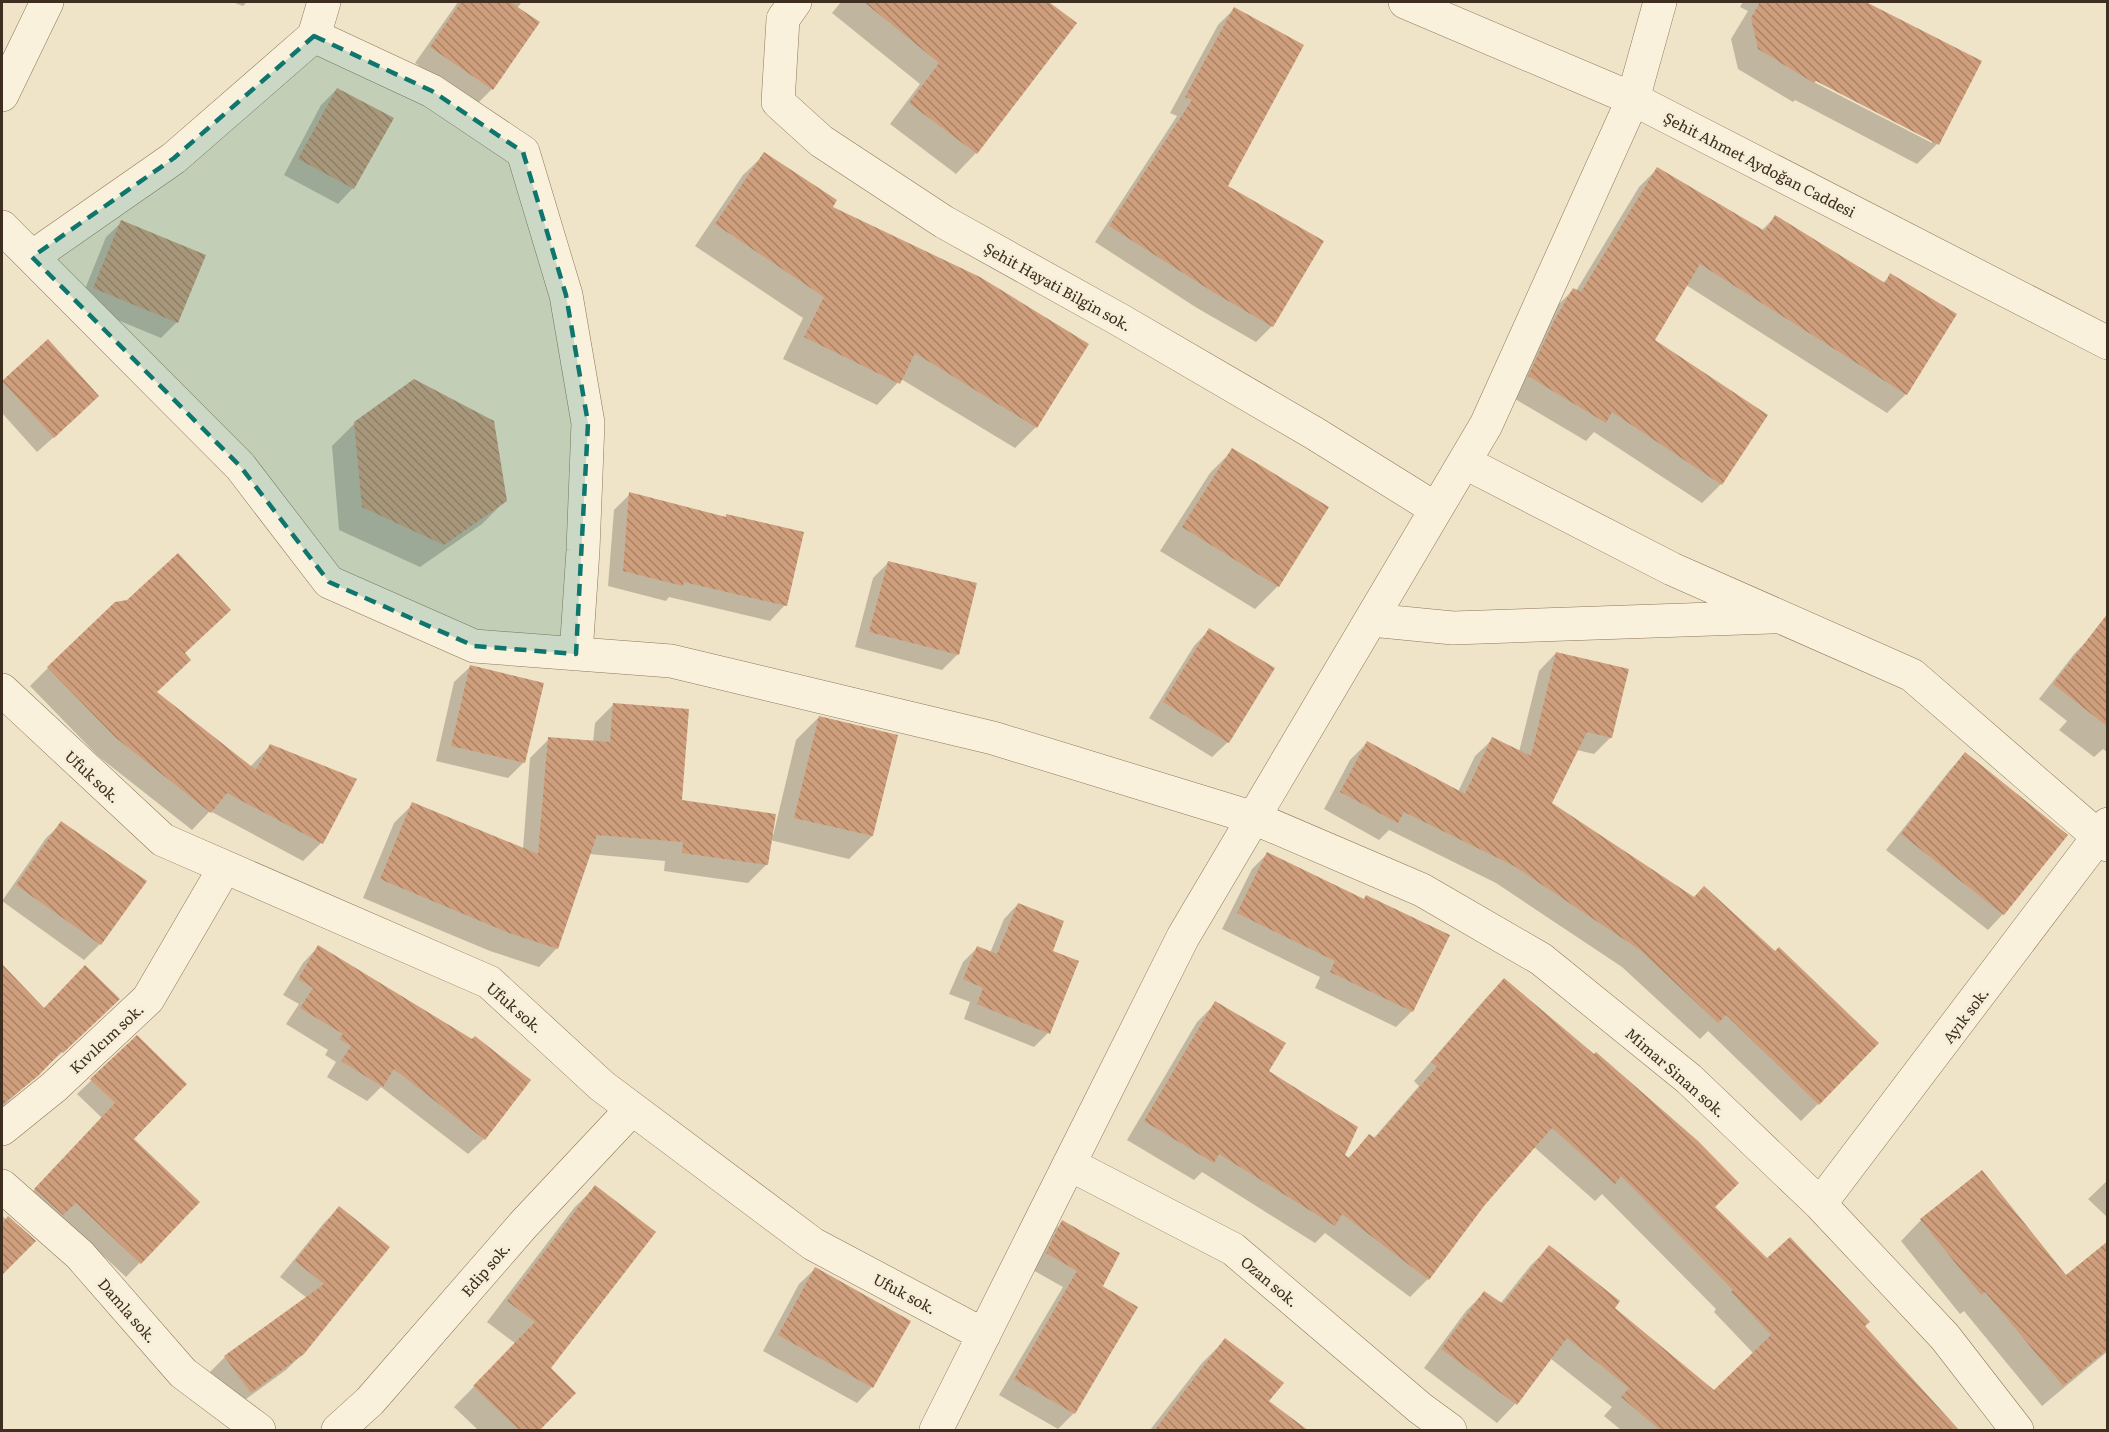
<svg xmlns="http://www.w3.org/2000/svg" width="2109" height="1432" font-family="Literata,serif">
  <style>
    .shadow { fill: #0003; fill-rule: evenodd }
    .building { fill: url(#building-back-hatch) }
    .lines { fill: none; stroke-linecap: round; stroke-linejoin: round }
    .minor-casing { stroke: #8d765c; stroke-width: 34 }
    .tertiary-casing { stroke: #8d765c; stroke-width: 34 }
    .minor { stroke: #faf1dc; stroke-width: 33 }
    .tertiary { stroke: #faf1dc; stroke-width: 33 }
    .marked { fill: #0f766e; fill-opacity: 0.2; stroke: #0f766e; stroke-width: 4.5; stroke-dasharray: 12 8; stroke-linejoin: round }
    .labels { text-anchor: middle; dominant-baseline: central; stroke-width: 6; stroke-linejoin: round; paint-order: stroke }
    .street-label { font-size: 15px; fill: #3d2e20; stroke: #f7eed8 }
  </style>
  <defs>
    <pattern id="building-back-hatch" width="6" height="6" patternUnits="userSpaceOnUse" patternTransform="scale(1.5)"><rect width="6" height="6" fill="#cf9f7d"/><path d="M-1 5l2 2M0 0l6 6M5-1l2 2" fill="none" stroke="#a98266"/></pattern>
  </defs>
  <rect width="100%" height="100%" fill="#f0e4c8"/>
  <!-- shadow -->
  <path class="shadow" d="M232,2H247L243,6Z
    M458,2H522L517,8L538,23L492,89L476,105L415,63Z
    M841,2H1046L1075,23L976,153L956,174L890,124L920,84L832,13Z
    M1743,2H1863L1980,62L1937,144L1917,164L1795,100L1793,102L1738,69L1731,39L1748,11L1740,7ZM1810,76L1932,140V143L1808,79Z
    M1234,9L1226,186L1322,242L1272,326L1256,342L1197,308L1095,242L1177,116L1170,113L1218,25Z
    M337,89L353,188L338,204L284,175L321,105Z
    M765,154L831,207L1036,427L1015,448L901,379L877,405L783,359L803,318L695,246L743,175Z
    M1658,168L1761,231L1775,217L1883,283L1891,275L1906,394L1887,413L1686,285L1653,341L1721,484L1702,503L1594,432L1586,441L1510,396L1555,308L1574,289L1576,291L1639,187Z
    M122,222L177,322L161,338L79,304L106,237Z
    M48,341L82,412L37,452L2,413V383Z
    M355,423L505,501L482,524L420,567L339,530L332,446Z
    M1233,450L1327,507L1278,586L1255,609L1160,551L1210,473Z
    M630,494L724,518L727,515L785,605L770,621L669,597L666,601L608,586L614,510Z
    M889,562L958,654L942,670L855,647L873,578Z
    M1209,630L1228,742L1212,757L1149,718L1194,646Z
    M2090,638L2108,652V753L2103,749L2094,757L2059,730L2067,721L2039,699L2075,653Z
    M1556,653L1611,737L1594,754L1577,750L1550,804L1818,1104L1801,1121L1708,1031L1700,1039L1622,967L1496,883L1389,830L1379,840L1324,809L1350,760L1367,743L1458,792L1475,756L1493,739L1519,752L1539,671Z
    M183,654L155,693L250,767L271,745L321,843L303,861L210,811L192,830L98,756L30,686L48,668Z
    M470,667L542,684L523,763L508,778L436,761L454,682Z
    M613,705L681,801L773,836L796,740L819,717L872,836L849,859L770,840L766,865L748,883L664,871L665,861L589,854L557,948L539,967L490,951L363,898L394,823L413,804L523,849L530,758L549,739L593,743L595,723Z
    M1965,754L2003,914L1988,930L1886,850L1950,770Z
    M62,823L145,882L100,944L84,960L2,901L46,838Z
    M1268,853L1412,1011L1396,1027L1315,988L1320,977L1222,929L1252,869Z
    M1018,904L1051,952L1048,1033L1034,1047L964,1019L970,1002L949,994L963,962L977,948L990,953L1004,919Z
    M318,947L484,1139L468,1154L381,1087L367,1101L327,1077L336,1062L325,1055L328,1050L286,1024L299,1004L283,995L303,963Z
    M2,967L43,1010L103,1015L2,1107Z
    M1504,980L1713,1207L1767,1260L1863,1326L1958,1430H1621L1604,1416L1612,1407L1550,1358L1515,1404L1497,1423L1424,1368L1466,1311L1484,1293L1500,1304L1531,1265L1550,1247L1612,1308L1714,1392L1754,1354L1714,1312L1716,1309L1602,1194L1595,1201L1534,1147L1483,1205L1428,1279L1410,1297L1325,1233L1315,1243L1202,1172L1194,1180L1127,1140L1197,1022L1216,1003L1267,1072L1348,1158L1370,1136L1373,1139L1419,1086L1414,1081L1486,998Z
    M137,1037L131,1139L198,1202L126,1277L61,1216L48,1228L21,1204L102,1118L77,1094Z
    M1982,1172L2066,1278L2108,1243V1351L2042,1406L1964,1311L1960,1314L1901,1241L1921,1220Z
    M2108,1180V1218L2088,1199Z
    M595,1187L549,1369L537,1430H478L454,1407L516,1344L487,1322L574,1208Z
    M339,1208L388,1248L303,1353L286,1370L235,1407L209,1373L225,1357L307,1298L280,1277L323,1224Z
    M2,1216L34,1241L2,1273Z
    M1062,1222L1118,1254L1101,1287L1136,1307L1074,1413L1058,1429L999,1395L1063,1287L1031,1269L1047,1238Z
    M815,1269L872,1387L857,1403L763,1351L799,1284Z
    M1225,1340L1267,1402L1307,1430H1150L1202,1363Z"/>
  <!-- building -->
  <path class="building" d="M461,2H510L540,22L493,90L430,47Z
    M864,2H1049L1077,23L977,154L909,103L939,63Z
    M1760,2H1866L1982,61L1939,145L1816,81L1814,83L1758,49L1751,18Z
    M1234,7L1304,45L1228,186L1324,241L1273,327L1213,292L1109,226L1192,100L1185,97Z
    M337,88L394,118L354,189L298,159Z
    M764,152L837,200L833,207L980,277L1089,344L1037,428L915,353L900,384L804,337L824,297L715,224Z
    M1657,167L1765,231L1775,215L1885,283L1890,273L1957,314L1907,395L1700,264L1655,340L1768,415L1722,485L1612,412L1606,423L1528,376L1554,321L1573,288L1581,292Z
    M121,220L206,255L178,323L93,288Z
    M48,339L99,396L54,438L2,381Z
    M414,379L494,421L507,501L444,545L362,507L354,422Z
    M1232,448L1329,507L1279,587L1182,527Z
    M629,492L726,517V514L804,532L787,606L684,582L683,586L623,571Z
    M178,553L231,610L185,653L191,660L157,692L256,770L270,744L357,779L323,844L227,793L211,813L116,738L47,667L115,602L127,600Z
    M888,561L977,583L959,655L869,632Z
    M2108,613V727L2053,684Z
    M1209,628L1275,668L1229,743L1163,702Z
    M1556,652L1629,669L1612,738L1587,732L1552,803L1694,897L1704,886L1775,951L1779,947L1879,1043L1819,1105L1726,1015L1718,1023L1640,950L1514,866L1404,812L1398,823L1340,792L1367,741L1465,794L1492,737L1531,756Z
    M470,665L544,683L525,763L451,746Z
    M613,703L689,709L682,800L776,814L768,865L682,853L683,842L597,835L558,949L509,933L380,879L412,802L538,854L548,737L610,742Z
    M819,716L898,735L873,836L794,818Z
    M1965,752L2068,835L2004,915L1901,834Z
    M61,821L147,881L101,945L16,885Z
    M1267,852L1364,899L1366,895L1450,935L1413,1012L1330,972L1335,961L1237,913Z
    M1018,903L1064,921L1053,951L1079,961L1050,1034L977,1004L983,988L963,979L977,946L997,954Z
    M318,945L472,1039L475,1036L531,1080L485,1140L394,1069L383,1087L341,1061L351,1046L339,1039L343,1034L300,1008L313,988L298,979Z
    M2,964L44,1008L85,965L120,999L63,1053L62,1051L38,1076L2,1105Z
    M1504,978L1594,1054L1596,1052L1698,1141L1739,1183L1715,1207L1767,1258L1790,1237L1870,1322L1865,1326L1960,1431H1661L1621,1397L1629,1388L1567,1338L1517,1405L1441,1349L1484,1291L1503,1304L1549,1245L1620,1301L1615,1308L1714,1390L1771,1335L1731,1292L1733,1290L1621,1176L1615,1184L1552,1128L1484,1206L1429,1280L1342,1214L1335,1226L1219,1154L1214,1163L1144,1121L1215,1001L1286,1043L1269,1071L1358,1127L1345,1155L1349,1158L1369,1134L1375,1138L1437,1067L1431,1062Z
    M137,1035L187,1084L134,1139L200,1202L141,1264L76,1203L63,1215L34,1189L115,1103L90,1079Z
    M1982,1170L2066,1275L2108,1241V1349L2063,1386L1985,1292L1981,1295L1920,1219Z
    M595,1185L656,1232L551,1368L576,1393L539,1431H520L473,1386L535,1322L507,1301Z
    M339,1206L390,1247L304,1354L251,1393L224,1356L324,1284L295,1261Z
    M8,1216L36,1241L2,1275V1224Z
    M1062,1220L1120,1253L1103,1286L1046,1253Z
    M815,1267L911,1321L873,1388L778,1335Z
    M1077,1271L1138,1307L1075,1414L1014,1379Z
    M1225,1338L1284,1383L1269,1401L1309,1431H1154Z"/>
  <g class="lines">
    <!-- minor casing -->
    <g class="minor-casing">
      <path id="minor" d="M795,2L783,19L778,102L821,141L944,222L1120,320L1314,433L1436,509
        M314,36L432,91L523,152L566,295L588,423L583,550L576,654
        M2,95L47,2
        M2,227L240,466L329,582L474,646L671,661L993,738L1254,818L1422,890L1541,959L1689,1079L1820,1204L1945,1337L2017,1430
        M32,257L174,158L314,36L324,2
        M1464,462L1672,569L1912,675L2108,845
        M1371,620L1453,628L1771,617
        M2,690L163,840L489,982L602,1086L813,1244L984,1335
        M2,1129L54,1087L148,999L225,867
        M1069,1164L1233,1249L1420,1408L1450,1430
        M2,1186L80,1255L183,1373L259,1430
        M1820,1204L2108,824
        M338,1430L370,1401L524,1224L632,1109
        M936,1430L1183,937L1486,425L1633,99L1660,2"/>
    </g>
    <!-- tertiary casing -->
    <g class="tertiary-casing">
      <path id="tertiary" d="M1405,2L1633,99L2108,343"/>
    </g>
    <!-- minor -->
    <use href="#minor" class="minor"/>
    <!-- tertiary -->
    <use href="#tertiary" class="tertiary"/>
  </g>
  <!-- marked area -->
  <path class="marked" d="M314,36L432,91L523,152L566,295L588,423L576,654L474,646L329,582L240,466L32,257L174,158Z"/>
  <g class="labels">
    <!-- street labels -->
    <g class="street-label">
      <text transform="translate(1760 164) rotate(27)">Şehit Ahmet Aydoğan Caddesi</text>
      <text transform="translate(1058 286) rotate(29)">Şehit Hayati Bilgin sok.</text>
      <text transform="translate(93 776) rotate(43)">Ufuk sok.</text>
      <text transform="translate(515 1007) rotate(41)">Ufuk sok.</text>
      <text transform="translate(1965 1015) rotate(-53)">Ayık sok.</text>
      <text transform="translate(106 1038) rotate(-43)">Kıvılcım sok.</text>
      <text transform="translate(1676 1072) rotate(41)">Mimar Sinan sok.</text>
      <text transform="translate(485 1269) rotate(-49)">Edip sok.</text>
      <text transform="translate(1270 1281) rotate(40)">Ozan sok.</text>
      <text transform="translate(905 1293) rotate(28)">Ufuk sok.</text>
      <text transform="translate(128 1310) rotate(49)">Damla sok.</text>
    </g>
  </g>
  <!-- border -->
  <rect width="2109" height="1432" fill="none" stroke="#3d2e20" stroke-width="6"/>
</svg>
